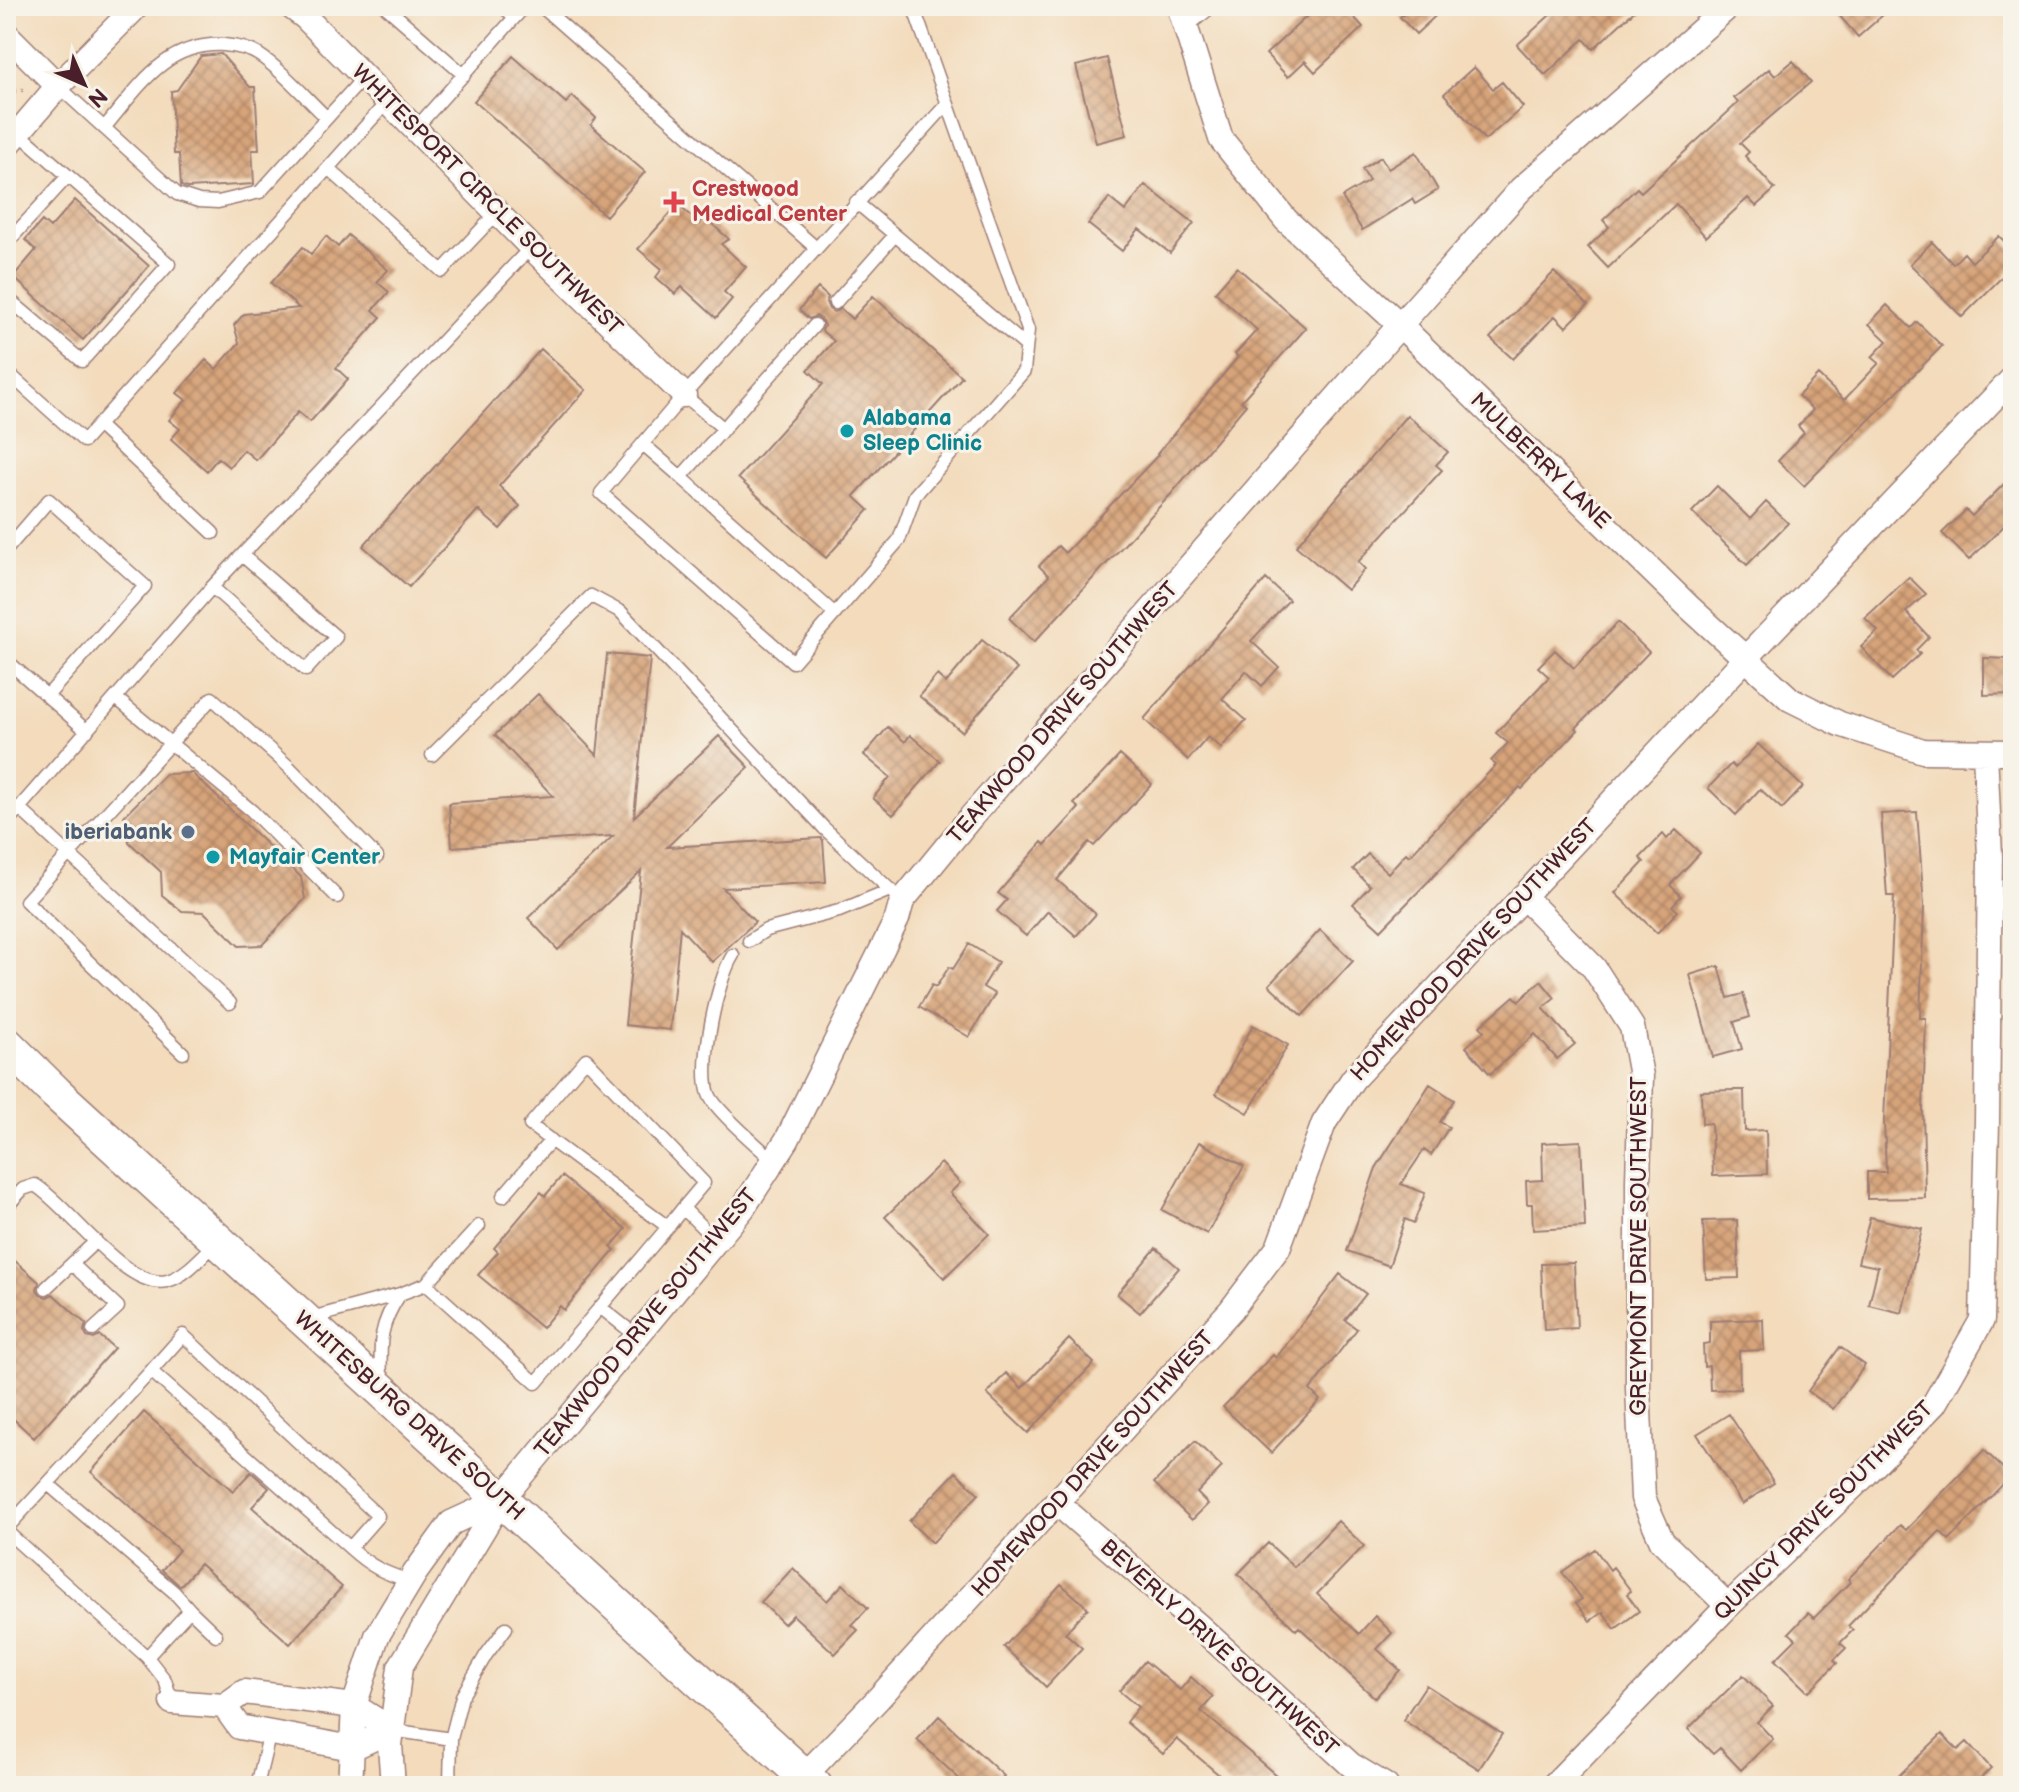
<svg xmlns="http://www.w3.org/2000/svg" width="2019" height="1792" font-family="'Balsamiq Sans',sans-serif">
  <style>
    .building { fill: url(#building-cross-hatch) }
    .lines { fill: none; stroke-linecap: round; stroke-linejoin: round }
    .lane-casing { stroke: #9e7d74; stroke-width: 15 }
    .street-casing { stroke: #9e7d74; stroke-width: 27 }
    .secondary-casing { stroke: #9e7d74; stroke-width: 37 }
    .path { stroke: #9e7d74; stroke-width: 4; stroke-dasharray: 2 6; stroke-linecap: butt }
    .lane { stroke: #fff; stroke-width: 12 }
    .street { stroke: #fff; stroke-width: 24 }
    .secondary { stroke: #fff; stroke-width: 34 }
    .health-dot { fill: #e0444e; stroke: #f7f3e8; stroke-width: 3 }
    .culture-dot { fill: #0f9aa8; stroke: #f7f3e8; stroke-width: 3 }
    .service-dot { fill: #5c6f8a; stroke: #f7f3e8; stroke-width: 3 }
    .labels { text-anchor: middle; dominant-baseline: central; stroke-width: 6; stroke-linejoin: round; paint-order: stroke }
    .health-label { font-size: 22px; font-weight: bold; fill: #be3a42; stroke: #f7f3e8; text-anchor: start }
    .street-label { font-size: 22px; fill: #4a1f2b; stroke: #f7f3e8 }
    .culture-label { font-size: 22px; font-weight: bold; fill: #0d838f; stroke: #f7f3e8; text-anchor: start }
    .service-label { font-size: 22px; font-weight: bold; fill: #4e5e75; stroke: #f7f3e8; text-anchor: end }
  </style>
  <defs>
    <pattern id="building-cross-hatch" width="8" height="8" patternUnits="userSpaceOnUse" patternTransform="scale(2)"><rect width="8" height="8" fill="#d7a47a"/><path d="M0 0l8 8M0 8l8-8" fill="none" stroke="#b08564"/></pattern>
  </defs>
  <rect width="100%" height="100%" fill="#f7f3e8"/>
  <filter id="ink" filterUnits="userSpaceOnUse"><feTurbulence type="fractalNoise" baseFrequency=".0125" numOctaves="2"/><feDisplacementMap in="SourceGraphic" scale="16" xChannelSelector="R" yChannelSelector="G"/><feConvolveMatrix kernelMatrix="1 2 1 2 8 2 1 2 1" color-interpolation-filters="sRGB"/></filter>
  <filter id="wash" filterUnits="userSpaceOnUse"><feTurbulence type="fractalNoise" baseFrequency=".006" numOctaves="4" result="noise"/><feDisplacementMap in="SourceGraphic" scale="32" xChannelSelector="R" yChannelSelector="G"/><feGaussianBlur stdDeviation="1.8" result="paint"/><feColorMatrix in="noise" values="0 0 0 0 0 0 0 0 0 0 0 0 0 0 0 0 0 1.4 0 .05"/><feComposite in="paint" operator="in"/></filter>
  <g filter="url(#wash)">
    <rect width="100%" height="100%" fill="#f3dbbc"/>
    <g id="blocks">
      <!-- building -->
      <path class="building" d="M1318,6H1344L1363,27L1315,72L1305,61L1288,77L1266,54Z
        M1413,6H1446L1416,34L1400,17Z
        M1560,6H1640L1593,49L1584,39L1545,75L1517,45Z
        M1831,6H1893L1858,37Z
        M221,54L250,87H255L259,150H252L254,184L188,188L181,186L179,154H174L171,91L177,90L201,56Z
        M513,56L566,103L572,96L596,118L591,125L645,172L606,216L474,101Z
        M1107,58L1127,135L1096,143L1076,66Z
        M1793,61L1811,82L1740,143L1749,152L1745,156L1775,189L1756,206L1748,198L1706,237L1676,204L1608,268L1588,247L1609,227L1603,220L1637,188L1641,192L1738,103L1734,98L1769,69L1775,76Z
        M1474,67L1493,89L1502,82L1523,107L1485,140L1444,94Z
        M1416,152L1438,190L1415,204L1412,199L1362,230L1342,197L1369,181L1362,169L1381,157L1388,169Z
        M1145,185L1194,223L1170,253L1139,229L1122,251L1088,224L1109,198L1125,211Z
        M75,200L149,266L83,340L13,277L36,250L25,240L42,221L50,228Z
        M678,205L700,224L704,217L729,239L721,244L746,267L724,292L732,299L716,318L682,287L675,294L656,277L662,269L638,249Z
        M348,235L388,270L377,282L389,292L373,310L381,317L336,368L348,379L310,422L298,412L256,460L244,450L229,467L218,458L207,471L171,439L180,429L169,420L186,400L177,393L206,360L216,369L239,343L234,325L244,314L299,308L271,283L303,247L311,254L326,236L338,247Z
        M1999,236L2013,250V266L1962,317L1910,264L1932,242L1953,264L1964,253L1972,262Z
        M1237,267L1306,328L1241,401L1246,405L1172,493L1034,642L1009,618L1049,576L1039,566L1058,546L1065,553L1158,455L1157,454L1238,357L1235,354L1257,330L1215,292Z
        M1554,272L1588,305L1566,327L1555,316L1513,359L1490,338Z
        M818,288L828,297L826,302L829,309L834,312L841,309L852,319L873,296L962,377L854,496L869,510L826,558L738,478L823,384L808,370L834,341L822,331L824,326L821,319L816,316L809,319L799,310Z
        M1887,305L1911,328L1917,322L1942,346L1804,486L1778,461L1804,433L1798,426L1813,410L1798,396L1818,375L1844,400L1879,363L1872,357L1887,341L1869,324Z
        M541,349L586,390L499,486L520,506L500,529L478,510L409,587L363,546Z
        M1407,415L1448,452L1436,465L1442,470L1358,562L1365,569L1347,590L1296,546Z
        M2013,475V517L1969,560L1942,533L1966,510L1972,516Z
        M1717,486L1750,519L1766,502L1788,523L1747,565L1692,512Z
        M1909,577L1926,594L1906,612L1929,637L1916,650L1920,654L1892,680L1861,647L1878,631L1865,618Z
        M1266,579L1289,600L1251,641L1279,667L1262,686L1246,671L1222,699L1246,720L1221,748L1208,737L1188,760L1144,719Z
        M1618,622L1649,652L1576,728L1578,730L1522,789L1520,787L1381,930L1353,904L1370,886L1353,869L1368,854L1388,873L1406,853L1409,856L1496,765L1491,761L1508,743L1496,733L1549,677L1538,667L1555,650L1574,668Z
        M982,640L1017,669L962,732L919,696L937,675L946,683Z
        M607,654L650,658L634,817L719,736L749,767L667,847L821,838L823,840L826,882L723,888L755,922L712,962L680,928L670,1030L625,1025L641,871L558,950L528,918L613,836L452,847L449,803L553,796L495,735L538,694L597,755Z
        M1984,658L2013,659V694L1984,695Z
        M888,727L905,742L910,735L940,761L893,815L873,798L890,777L864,755Z
        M1758,744L1803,787L1782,809L1760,789L1736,815L1708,788L1731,764L1735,768Z
        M1120,755L1152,784L1094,846L1089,842L1057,880L1096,914L1076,936L1048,911L1026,936L997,911L1007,900L998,893L1042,842L1045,845L1079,808L1074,804Z
        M192,773L301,877L305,899L262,945L239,946L204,912L182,911L162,895L161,872L129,842L124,816L166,774Z
        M1917,812L1924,906L1920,1018H1926L1923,1110L1925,1198L1867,1199V1172H1886L1884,1121L1894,896H1887L1881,814Z
        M1676,830L1700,853L1670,885L1681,896L1672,906L1678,911L1657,933L1615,893L1644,862L1640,858L1663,834L1667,839Z
        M1320,930L1353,961L1302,1016L1269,985Z
        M969,944L998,962L983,987L995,994L969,1037L919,1007L932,985L936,987L949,967L953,969Z
        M1719,966L1728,998L1743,994L1750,1017L1734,1022L1742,1049L1713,1057L1690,975Z
        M1541,981L1555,998L1543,1008L1575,1044L1557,1059L1535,1034L1490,1074L1466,1047L1484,1031L1480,1026L1514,996L1519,1001Z
        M1253,1025L1288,1045L1248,1113L1216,1094Z
        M1430,1084L1454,1100L1440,1122L1449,1127L1431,1155L1424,1150L1401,1184L1425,1193L1414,1223L1405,1219L1389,1266L1347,1251L1376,1168Z
        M1734,1090H1744L1745,1131L1766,1130L1767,1174L1713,1176L1711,1123L1702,1124L1701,1091Z
        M1581,1141L1585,1227L1533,1230L1532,1204H1527L1526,1181L1543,1180L1542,1143Z
        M1199,1142L1244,1166L1207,1234L1162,1210Z
        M941,1163L960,1183L950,1193L989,1234L944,1278L885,1217Z
        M562,1176L626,1229L611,1247L615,1250L564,1310L560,1306L542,1328L478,1275L498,1252L494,1248L541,1192L545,1196Z
        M1870,1217L1922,1229L1902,1313L1869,1305L1878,1267L1858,1263Z
        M1737,1220L1739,1278L1706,1279L1703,1221Z
        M1156,1248L1179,1268L1140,1313L1117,1294Z
        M6,1253L39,1282L37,1289L40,1295L47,1297L53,1294L86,1324L84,1331L87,1337L94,1339L100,1336L114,1348L34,1438L6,1412Z
        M1574,1263L1577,1328L1544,1330L1541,1264Z
        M1340,1274L1366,1294L1345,1320L1357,1329L1310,1390L1320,1400L1271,1453L1223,1407L1273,1355L1276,1358Z
        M1763,1319L1764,1350L1739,1351L1740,1389L1710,1390L1709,1366L1704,1367L1703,1344L1710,1343V1321Z
        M1069,1339L1094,1363L1028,1433L987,1394L1006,1373L1022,1388Z
        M1840,1347L1865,1365L1833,1409L1808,1391Z
        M144,1412L233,1491L251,1472L269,1488L252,1507L342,1587L290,1644L200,1564L180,1586L162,1570L179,1550L91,1472Z
        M1729,1414L1774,1483L1742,1504L1697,1434Z
        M1195,1441L1222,1467L1197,1493L1208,1504L1192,1520L1154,1483Z
        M1984,1450L2011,1476L1949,1540L1940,1531L1848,1626L1853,1630L1840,1643L1846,1648L1834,1660L1837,1663L1808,1692L1775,1660L1796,1639L1789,1633L1808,1613L1814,1618L1850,1582L1848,1579L1900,1525L1906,1530Z
        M956,1472L979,1494L932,1543L909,1521Z
        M1338,1521L1364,1546L1317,1594L1359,1634L1375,1616L1392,1633L1377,1649L1400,1670L1375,1698L1299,1627L1296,1630L1238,1574L1268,1543L1294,1567Z
        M1595,1549L1610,1570L1613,1567L1631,1591L1627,1594L1639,1611L1615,1629L1603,1612L1590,1621L1576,1603L1582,1599L1562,1572Z
        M793,1568L827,1601L843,1584L868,1608L852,1625L858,1630L835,1654L793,1615L784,1624L761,1602Z
        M1061,1584L1088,1608L1065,1633L1082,1648L1046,1687L1004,1647Z
        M1145,1661L1180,1690L1191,1677L1213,1697L1201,1711L1277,1776L1269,1786H1232L1177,1739L1163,1754L1126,1722L1138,1707L1119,1691Z
        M1743,1675L1773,1706L1757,1722L1773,1739L1741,1770L1720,1748L1713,1754L1688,1729Z
        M1426,1685L1502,1734L1479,1769L1403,1720Z
        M939,1716L1004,1776L995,1786H967L917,1740Z
        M1942,1734L1958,1750L1967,1742L1991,1768L1972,1786H1888Z"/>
    </g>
  </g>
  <g filter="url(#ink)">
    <use href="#blocks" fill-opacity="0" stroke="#9e7d74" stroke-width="2"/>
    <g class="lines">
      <!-- lane casing -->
      <g class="lane-casing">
        <path id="lane" d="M385,6L464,75
          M502,6L515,17
          M541,6L816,248
          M913,6L1028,330L1024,371L915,495L899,540L793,662L601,493L684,395L947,104
          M306,18L317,6
          M58,86L177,194L199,201L218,202L260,192L364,77
          M104,128C139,87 165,42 224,45C236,46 250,49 259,55C281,69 307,99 327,118
          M415,129L525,6
          M328,168L442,271L497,213
          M856,202L1026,346
          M6,244L68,176
          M6,297L82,361L169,264L19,133
          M835,303L895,235
          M815,325L681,477L835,614
          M6,371L84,441L388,101
          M684,395L724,429
          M98,425L213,533
          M643,444L681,477
          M6,550L49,500L145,586L47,696L87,731
          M212,587L306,670L336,637L243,556
          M6,660L47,696
          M116,698L252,811L337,897
          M432,755L591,596L621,612L824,828L902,901
          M19,808L230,1003
          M6,823L212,587L531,247
          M749,941L766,930L839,911L890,890
          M733,955C717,980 699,1065 709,1094C714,1109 760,1148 774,1161
          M183,1053L26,901L212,698L288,766L377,857
          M503,1196L551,1140
          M6,1207L23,1189L35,1185C68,1205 127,1291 167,1281C186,1276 202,1256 216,1243
          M683,1208L668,1227L530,1125L586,1059L704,1183L683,1208L716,1241
          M72,1264L118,1307L93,1330
          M426,1284L536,1383L668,1227
          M46,1288L96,1241
          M600,1307L638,1337
          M311,1318L400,1294L426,1284L479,1226
          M381,1382C380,1344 378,1327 400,1294
          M48,1484L174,1592L190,1610L147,1657
          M6,1529L151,1371
          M6,1531L147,1657L165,1680L172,1702
          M350,1548L378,1516L183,1335L151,1371L350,1548C371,1567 384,1573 410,1581
          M190,1610L216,1635
          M392,1730L451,1739L462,1696L486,1655L506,1628
          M450,1783L451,1739
          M257,1786L270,1732"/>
      </g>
      <!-- street casing -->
      <g class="street-casing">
        <path id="street" d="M290,6L306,18L531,247L684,395
          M1179,6L1221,139L1286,220L1400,325L1689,607L1790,699L1840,724L1923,751L2013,752
          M1184,21L1203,6
          M6,34L58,86
          M6,147L58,86L137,6
          M1523,896L1594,968L1632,1027L1641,1076L1638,1181V1388L1643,1498L1662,1541L1728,1606
          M1057,1503L1201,1628L1351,1765L1386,1786
          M244,1692L354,1706L392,1730L352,1748L239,1727L224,1706Z
          M172,1702L224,1706
          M804,1776L877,1700L1231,1310L1278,1248L1324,1123L1353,1079L1747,657L2013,378
          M350,1786L354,1706L377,1636L415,1573L451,1523L501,1500
          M393,1786L390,1745L400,1667L501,1500L743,1208L787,1140L897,919L902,901L971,817L1400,325L1521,189L1729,6
          M1553,1786L1728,1606L1865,1475L1934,1404L1982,1320L1987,1122L1990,856L1985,752"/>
      </g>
      <!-- secondary casing -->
      <g class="secondary-casing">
        <path id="secondary" d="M6,1044L56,1093L815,1786"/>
      </g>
      <!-- path -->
      <path class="path" d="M6,92L23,90"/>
      <!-- lane -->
      <use href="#lane" class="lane"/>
      <!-- street -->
      <use href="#street" class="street"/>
      <!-- secondary -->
      <use href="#secondary" class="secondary"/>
    </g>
  </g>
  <!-- markers -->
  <path class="health-dot" d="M670 190h8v8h8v8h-8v8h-8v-8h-8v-8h8z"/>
  <g class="culture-dot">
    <circle cx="847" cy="431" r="8"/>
    <circle cx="213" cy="857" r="8"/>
  </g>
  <circle class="service-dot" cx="188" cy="832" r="8"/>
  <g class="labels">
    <!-- health labels -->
    <g class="health-label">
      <text x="692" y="189">Crestwood<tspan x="692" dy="25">Medical Center</tspan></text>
    </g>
    <!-- street labels -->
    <g class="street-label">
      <text transform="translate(487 200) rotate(45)">WHITESPORT CIRCLE SOUTHWEST</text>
      <text transform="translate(1540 461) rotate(44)">MULBERRY LANE</text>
      <text transform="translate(1063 713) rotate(-49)">TEAKWOOD DRIVE SOUTHWEST</text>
      <text transform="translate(1474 950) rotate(-47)">HOMEWOOD DRIVE SOUTHWEST</text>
      <text transform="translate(1639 1246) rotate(-90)">GREYMONT DRIVE SOUTHWEST</text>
      <text transform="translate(646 1323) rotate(-51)">TEAKWOOD DRIVE SOUTHWEST</text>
      <text transform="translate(409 1416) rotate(42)">WHITESBURG DRIVE SOUTH</text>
      <text transform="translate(1093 1464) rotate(-48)">HOMEWOOD DRIVE SOUTHWEST</text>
      <text transform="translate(1824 1511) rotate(-45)">QUINCY DRIVE SOUTHWEST</text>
      <text transform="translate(1219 1648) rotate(42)">BEVERLY DRIVE SOUTHWEST</text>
    </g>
    <!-- culture labels -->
    <g class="culture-label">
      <text x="863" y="418">Alabama<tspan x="863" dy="25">Sleep Clinic</tspan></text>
      <text x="229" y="857">Mayfair Center</text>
    </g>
    <!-- service labels -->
    <g class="service-label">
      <text x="172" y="832">iberiabank</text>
    </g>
  </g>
  <!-- margin -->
  <rect width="2019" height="1792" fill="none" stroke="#f7f3e8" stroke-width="32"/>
  <!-- north arrow -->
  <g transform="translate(84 84) rotate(135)" stroke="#f7f3e8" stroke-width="6" paint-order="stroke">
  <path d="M0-6L14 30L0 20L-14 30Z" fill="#4a1f2b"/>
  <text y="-12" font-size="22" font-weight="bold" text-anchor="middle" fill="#4a1f2b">N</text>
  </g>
</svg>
